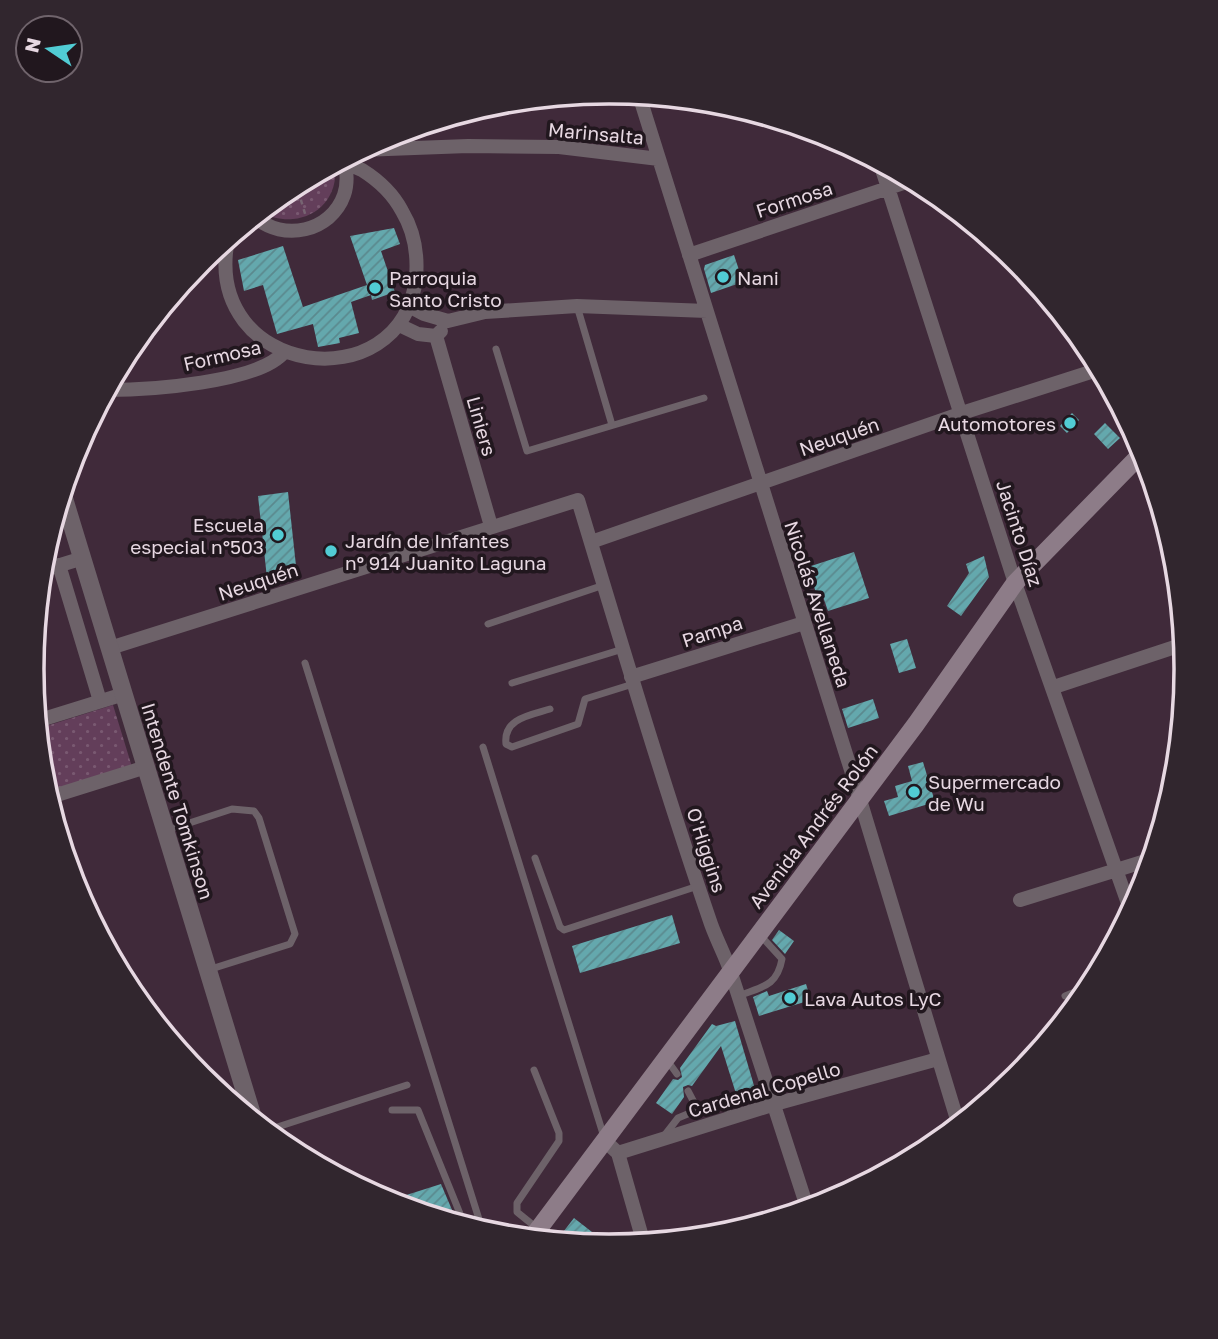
<svg xmlns="http://www.w3.org/2000/svg" width="1218" height="1339" font-family="'Golos Text',sans-serif">
  <style>
    .grass { fill: url(#grass-dots) }
    .building { fill: url(#building-hatch) }
    .lines { fill: none; stroke-linecap: round; stroke-linejoin: round }
    .path { stroke: #776472; stroke-width: 2.5; stroke-dasharray: 5 5; stroke-linecap: butt }
    .service { stroke: #6d6269; stroke-width: 7 }
    .minor { stroke: #6d6269; stroke-width: 14 }
    .tertiary { stroke: #6d6269; stroke-width: 18 }
    .secondary { stroke: #8d7c88; stroke-width: 18 }
    .poi-dot { fill: #51ccd4; stroke: #21171e; stroke-width: 2.5 }
    .labels { text-anchor: middle; dominant-baseline: central; stroke-width: 7; stroke-linejoin: round; paint-order: stroke }
    .street-label { font-size: 19px; fill: #e7d8e2; stroke: #21171e }
    .poi-label { font-size: 19px; fill: #e7d8e2; stroke: #21171e; text-anchor: start }
    .rim { fill: none; stroke: #e7d8e2; stroke-width: 3.5 }
  </style>
  <defs>
    <pattern id="grass-dots" width="8" height="8" patternUnits="userSpaceOnUse" patternTransform="scale(1.75)"><rect width="8" height="8" fill="#633e5a"/><path d="M2 2h.1M6 6h.1" fill="none" stroke="#795971" stroke-width="1.8" stroke-linecap="round"/></pattern>
    <pattern id="building-hatch" width="6" height="6" patternUnits="userSpaceOnUse" patternTransform="scale(1.75)"><rect width="6" height="6" fill="#64a8ad"/><path d="M-1 1l2-2M0 6l6-6M5 7l2-2" fill="none" stroke="#5b898e"/></pattern>
  </defs>
  <rect width="100%" height="100%" fill="#402a3a"/>
  <!-- grass -->
  <path class="grass" d="M335,165C340,209 298,232 260,212L288,189Z
    M113,705L132,767L46,794L43,782L37,729Z"/>
  <!-- building -->
  <path class="building" d="M394,228L400,244L381,251L395,292L372,300L371,295L351,302L359,333L339,338L340,343L318,347L313,324L277,334L263,285L244,291L238,260L283,246L303,307L367,285L350,236Z
    M734,255L743,282L711,293L704,269L705,265Z
    M1072,413L1079,420L1067,433L1060,426Z
    M1105,423L1120,438L1108,449L1094,434Z
    M288,492L297,575L267,578L258,496Z
    M854,552L869,598L828,611L821,591L816,593L808,567Z
    M984,556L989,577L961,616L947,606L969,573L966,564Z
    M907,639L916,668L899,673L890,644Z
    M873,699L879,718L848,728L842,709Z
    M923,762L935,802L889,816L884,801L898,797L895,786L912,781L908,766Z
    M672,915L680,943L580,973L572,946Z
    M779,930L794,941L785,954L772,940Z
    M806,984L811,1000L759,1016L753,997L767,991L769,996Z
    M735,1021L755,1089L751,1096L738,1100L721,1046L692,1086L688,1085L683,1087L684,1097L672,1114L656,1103L673,1079L678,1080L682,1077L680,1068L712,1024L716,1026Z
    M441,1184L458,1224L399,1206L397,1198Z
    M574,1218L592,1232L582,1244L570,1243L560,1236Z"/>
  <g class="lines">
    <!-- path -->
    <path class="path" d="M291,188L300,190L304,181
      M298,190L306,217"/>
    <!-- service -->
    <path class="service" d="M577,306L612,425
      M496,349L527,451L704,398
      M488,624L604,585
      M305,663L483,1232
      M512,683L623,649
      M550,709C531,715 503,718 506,744L512,747L578,724L585,699L633,684
      M483,747L604,1137
      M165,831L232,809L254,811L259,818L295,934L290,944L208,970
      M535,858L560,927L564,930L698,886
      M738,996C761,987 777,987 782,959L760,935
      M1065,996L1092,985
      M667,1060L677,1074
      M534,1070L559,1133V1141L517,1203V1212L538,1229
      M688,1091L698,1110
      M392,1110H418L465,1226
      M265,1131L407,1085
      M664,1136L678,1118L721,1100L724,1102L731,1118"/>
    <!-- minor -->
    <path class="minor" d="M639,95L851,770L959,1126
      M361,150L468,146L559,147L659,159
      M880,163L1015,583L1131,912
      M255,217C283,242 331,232 344,195C348,184 347,173 345,162
      M228,239C201,377 402,403 416,278C418,255 414,231 402,211C393,194 378,180 362,170C355,167 349,165 344,160
      M689,255L912,180
      M409,306L424,314L448,321L485,312L577,306L707,311
      M399,325L418,334L436,336L441,331
      M436,336L491,526
      M107,390C147,390 259,383 284,352
      M591,542L962,413L1100,369
      M59,565L100,701
      M41,571L83,558
      M110,648L578,500C621,642 663,784 711,924C717,941 726,957 731,973C756,1052 783,1131 808,1210
      M631,677L804,623
      M1054,687L1184,644
      M37,721L124,694
      M47,798L146,767
      M1020,900L1152,859
      M605,1141L618,1153L775,1104L938,1059
      M618,1153L644,1244"/>
    <!-- tertiary -->
    <path class="tertiary" d="M62,492L254,1121"/>
    <!-- secondary -->
    <path class="secondary" d="M531,1239L916,724L1015,583L1143,452"/>
  </g>
  <!-- markers -->
  <g class="poi-dot">
    <circle cx="723" cy="277" r="7"/>
    <circle cx="375" cy="288" r="7"/>
    <circle cx="1070" cy="423" r="7"/>
    <circle cx="278" cy="535" r="7"/>
    <circle cx="331" cy="551" r="7"/>
    <circle cx="914" cy="792" r="7"/>
    <circle cx="790" cy="998" r="7"/>
  </g>
  <g class="labels">
    <!-- street labels -->
    <g class="street-label">
      <text transform="translate(596 133) rotate(5)">Marinsalta</text>
      <text transform="translate(794 199) rotate(-18)">Formosa</text>
      <text transform="translate(222 355) rotate(-13)">Formosa</text>
      <text transform="translate(482 426) rotate(74)">Liniers</text>
      <text transform="translate(839 436) rotate(-19)">Neuquén</text>
      <text transform="translate(1020 533) rotate(72)">Jacinto Díaz</text>
      <text transform="translate(258 581) rotate(-18)">Neuquén</text>
      <text transform="translate(818 604) rotate(72)">Nicolás Avellaneda</text>
      <text transform="translate(712 631) rotate(-18)">Pampa</text>
      <text transform="translate(178 801) rotate(73)">Intendente Tomkinson</text>
      <text transform="translate(813 826) rotate(-53)">Avenida Andrés Rolón</text>
      <text transform="translate(707 850) rotate(72)">O'Higgins</text>
      <text transform="translate(764 1089) rotate(-16)">Cardenal Copello</text>
    </g>
    <!-- poi labels -->
    <g class="poi-label">
      <text x="389" y="277">Parroquia<tspan x="389" dy="22">Santo Cristo</tspan></text>
      <text x="737" y="277">Nani</text>
      <text x="1056" y="423" text-anchor="end">Automotores</text>
      <text x="264" y="524" text-anchor="end">Escuela<tspan x="264" dy="22">especial n°503</tspan></text>
      <text x="345" y="540">Jardín de Infantes<tspan x="345" dy="22">nº 914 Juanito Laguna</tspan></text>
      <text x="928" y="781">Supermercado<tspan x="928" dy="22">de Wu</tspan></text>
      <text x="804" y="998">Lava Autos LyC</text>
    </g>
  </g>
  <!-- crop -->
  <path d="M0 0H1218V1339H0ZM44 669a565 565 0 1 1 1130 0a565 565 0 1 1-1130 0Z" fill="#31262e" fill-rule="evenodd"/>
  <path class="rim" d="M44 669a565 565 0 1 1 1130 0a565 565 0 1 1-1130 0Z"/>
  <!-- north arrow -->
  <g transform="translate(49 49) rotate(283)"><circle r="33" fill="#21171e" stroke="#70646c" stroke-width="2"/>
  <path d="M0-5L12 26L0 18L-12 26Z" fill="#51ccd4"/>
  <text y="-10" font-size="19" font-weight="bold" text-anchor="middle" fill="#e7d8e2">N</text>
  </g>
</svg>
